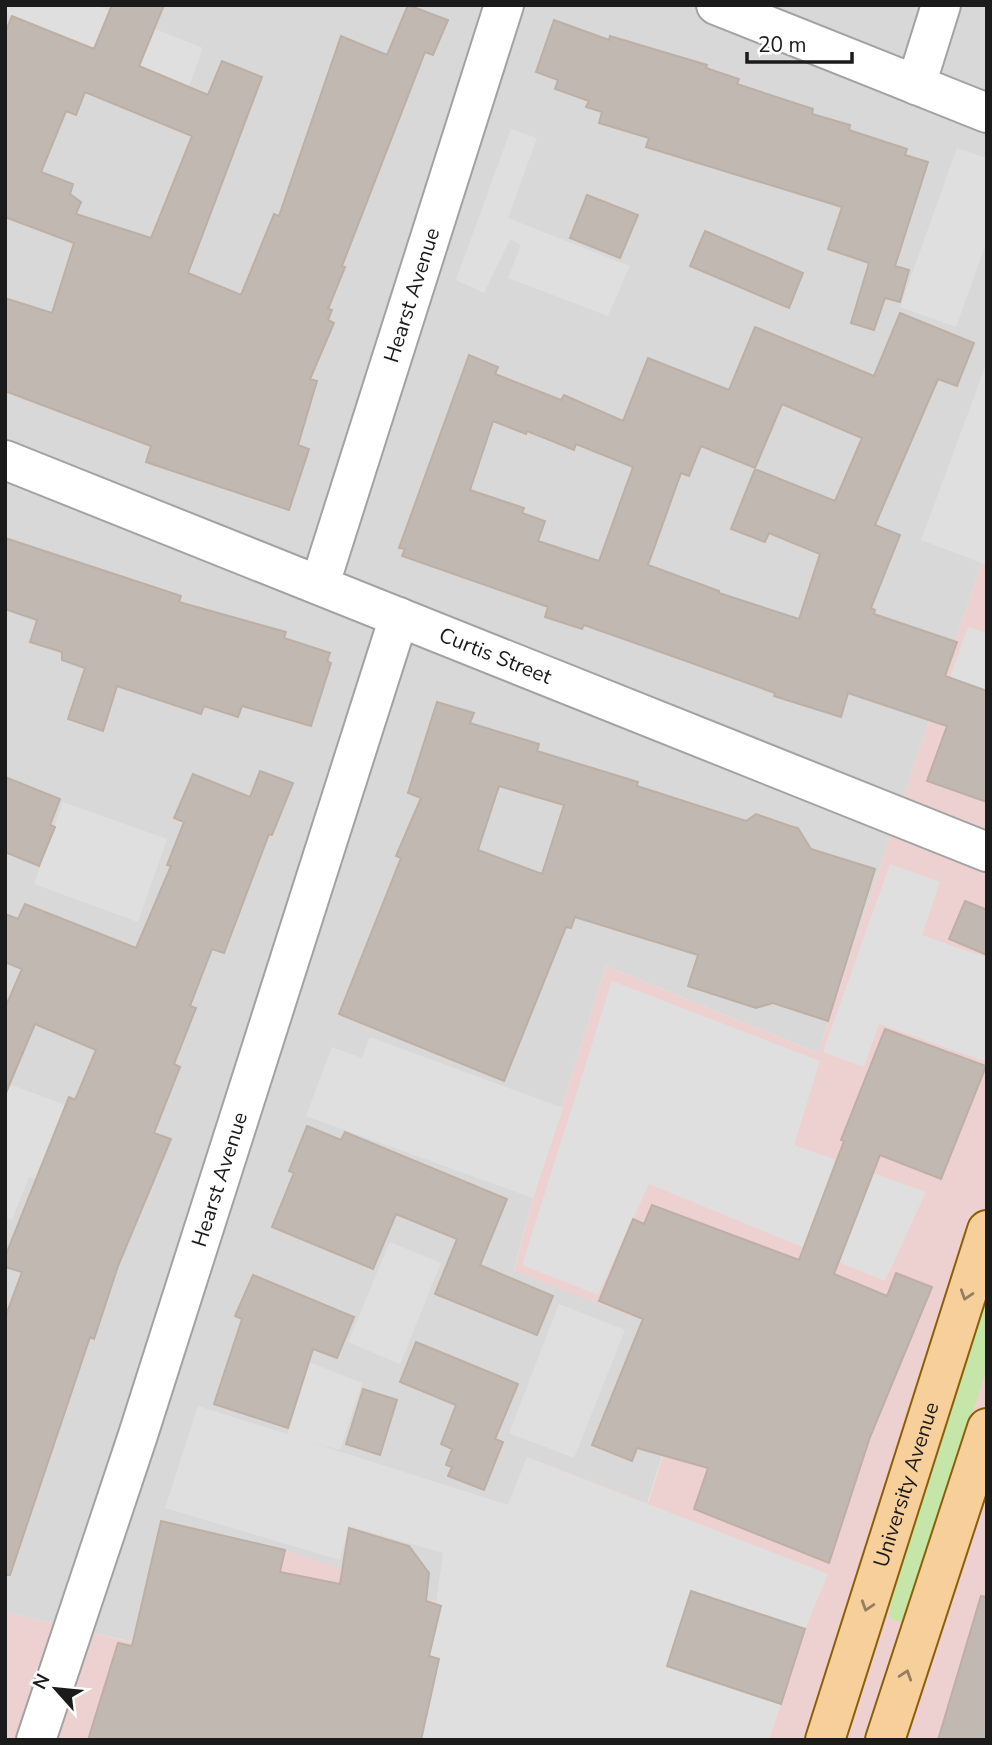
<svg xmlns="http://www.w3.org/2000/svg" width="992" height="1745" font-family="'Nunito Sans',sans-serif">
  <style>
    .residential { fill: #d9d8d8 }
    .commercial { fill: #edd1d0 }
    .grass { fill: #c6e5a8 }
    .parking { fill: #dfdfdf }
    .building { fill: #c1b8b1; stroke: #bdafa4; stroke-width: 2; fill-rule: evenodd }
    .lines { fill: none; stroke-linecap: round; stroke-linejoin: round }
    .minor-casing { stroke: #a2a2a2; stroke-width: 42 }
    .major-casing { stroke: #8c5f06; stroke-width: 42 }
    .minor { stroke: #fff; stroke-width: 38 }
    .major { stroke: #f7cf9b; stroke-width: 38 }
    .oneway { stroke: #947e61 }
    .labels { text-anchor: middle; dominant-baseline: central; stroke-width: 5; stroke-linejoin: round; paint-order: stroke }
    .street-label { font-size: 21px; fill: #1b1b1b; stroke: #fff }
  </style>
  <rect width="100%" height="100%" fill="#ece9e1"/>
  <!-- residential -->
  <path class="residential" d="M5,5H987V547L818,1053L606,966L533,1198L514,1270L698,1342L647,1504L476,1615L259,1672L5,1612Z"/>
  <!-- commercial -->
  <path class="commercial" d="M987,547V1740H5V1612L257,1672L285,1550L476,1615L527,1457L648,1503L698,1342L514,1271L533,1198L606,966L818,1053Z"/>
  <!-- grass -->
  <path class="grass" d="M987,1283V1367L906,1624L889,1618L894,1574Z"/>
  <!-- parking -->
  <path class="parking" d="M5,5H95L203,48L188,88L5,13Z
    M511,129L537,138L508,218L630,266L608,316L508,278L521,245L510,239L484,293L456,280Z
    M957,148L987,158V241L956,327L900,307Z
    M987,362V565L921,540Z
    M968,627L987,633V693L949,680Z
    M63,802L167,839L138,922L34,884Z
    M890,864L940,882L922,935L987,958V1052L984,1061L879,1024L864,1067L823,1052Z
    M612,981L820,1061L794,1145L926,1192L885,1281L649,1184L598,1295L522,1265Z
    M370,1037L563,1108L533,1198L306,1116L332,1047L362,1058Z
    M9,1084L70,1107L57,1143L154,1181L139,1220L29,1177L12,1220L5,1217V1093Z
    M390,1242L441,1263L400,1364L348,1342Z
    M559,1304L625,1330L574,1458L509,1433Z
    M309,1362L362,1383L340,1450L310,1442L508,1505L527,1457L828,1574L805,1629L691,1592L781,1704L769,1740H421L439,1661L429,1656L443,1553L349,1526L340,1560L165,1508L198,1406L287,1434Z"/>
  <!-- building -->
  <path class="building" d="M112,5H164L139,66L208,95L222,61L262,77L188,273L241,295L274,214L279,216L341,36L387,55L408,5L448,20L433,55L425,52L342,266L345,267L328,309L332,310L328,320L334,323L310,379L317,381L298,445L309,449L289,510L146,462L151,446L5,391V298L52,313L74,243L5,217V33L12,16L94,49ZM85,92L192,136L151,238L76,214L81,202L70,194L73,184L41,172L66,111L76,115Z
    M554,20L609,40L610,36L707,65L706,68L739,79L737,84L813,109L812,114L850,125L849,130L907,149L905,155L928,162L895,266L909,270L900,302L885,298L874,330L851,323L869,263L828,249L842,207L646,147L649,138L599,123L602,112L586,107L589,101L555,89L558,80L536,72Z
    M587,195L638,215L620,258L570,238Z
    M705,231L803,273L789,308L690,266Z
    M900,313L974,343L957,386L938,379L875,525L900,535L871,608L875,610L874,614L957,642L945,676L987,691V802L927,781L947,726L848,693L841,717L774,696L775,693L658,651L584,625L582,629L545,617L548,607L402,556L405,549L399,548L469,355L498,367L495,374L561,400L564,395L623,421L648,358L729,390L755,327L874,376ZM782,404L862,438L835,501L755,469L731,529L765,542L769,533L820,554L799,619L719,593V591L648,565L681,473L689,476L701,446L755,468ZM493,421L526,434L527,431L574,450L576,444L633,467L599,561L538,541L545,521L522,513L524,508L470,490Z
    M5,538L181,596L179,602L286,632L284,638L330,653L327,661L331,663L311,726L242,706L238,717L204,706L201,714L117,686L103,731L68,719L85,668L62,660V652L30,642L37,620L5,609Z
    M437,702L474,713L470,723L539,744L537,751L638,782L637,786L746,821L756,814L790,826L798,828L811,849L875,869L828,1021L773,1003L756,1008L688,986L698,955L575,917L571,928L566,927L504,1081L339,1014L401,858L396,856L421,798L408,793ZM499,786L564,805L542,874L478,850Z
    M260,771L293,783L272,835L269,834L224,953L212,949L190,1006L196,1008L174,1064L180,1067L154,1133L171,1139L118,1266L94,1339L90,1337L10,1575H5V1318L22,1272L5,1267V1257L69,1097L75,1100L96,1050L35,1024L5,1095V1008L22,969L5,962V914L18,919L25,904L136,948L171,866L167,865L184,822L174,818L193,774L250,797Z
    M5,777L60,799L50,825L55,827L39,866L5,852Z
    M965,901L987,910V955L949,939Z
    M885,1029L986,1066L941,1179L880,1155L834,1274L887,1296L896,1273L932,1287L870,1437L829,1563L694,1509L708,1468L637,1448L632,1461L592,1445L643,1319L599,1301L633,1219L644,1224L652,1205L799,1260L844,1141L841,1140Z
    M307,1126L341,1140L345,1132L507,1199L480,1265L553,1296L537,1335L435,1294L457,1239L396,1214L373,1269L272,1227L294,1173L289,1171Z
    M253,1275L354,1317L337,1358L313,1349L288,1428L214,1404L242,1319L235,1316Z
    M416,1342L518,1384L495,1439L503,1442L484,1490L448,1476L452,1467L446,1465L452,1449L441,1444L456,1405L400,1382Z
    M363,1389L397,1400L380,1455L346,1444Z
    M161,1521L285,1550L280,1572L340,1584L349,1528L409,1546L429,1573L426,1601L441,1606L429,1656L439,1659L421,1740H88L118,1643L132,1646Z
    M691,1591L805,1629L781,1704L667,1666Z
    M981,1596L987,1597V1740H938Z"/>
  <g class="lines">
    <!-- minor casing -->
    <g class="minor-casing">
      <g id="minor">
        <path d="M716,5L987,113"/>
        <path d="M916,85L941,5"/>
        <path id="s1" d="M5,460L987,852"/>
        <path id="s2" d="M320,584L504,5"/>
        <path id="s3" d="M36,1740L138,1435L399,617"/>
      </g>
    </g>
    <!-- major casing -->
    <g class="major-casing">
      <g id="major">
        <path id="s4" d="M825,1740L987,1230"/>
        <path d="M885,1740L987,1428"/>
      </g>
    </g>
    <!-- minor -->
    <use href="#minor" class="minor"/>
    <!-- major -->
    <use href="#major" class="major"/>
  </g>
  <!-- one-way arrows -->
  <defs><path id="oneway-chevron" d="M-2-3.5L2.5 0L-2 3.5" fill="none" stroke-width="1.6" stroke-linecap="round" stroke-linejoin="round" transform="scale(1.75)"/></defs>
  <g class="oneway">
    <use href="#oneway-chevron" transform="translate(966 1295) rotate(108)"/>
    <use href="#oneway-chevron" transform="translate(867 1606) rotate(108)"/>
    <use href="#oneway-chevron" transform="translate(906 1675) rotate(-72)"/>
  </g>
  <g class="labels">
    <!-- street labels -->
    <g class="street-label">
      <text stroke="none"><textPath href="#s2" startOffset="303">Hearst Avenue</textPath></text>
      <text stroke="none"><textPath href="#s1" startOffset="528">Curtis Street</textPath></text>
      <text stroke="none"><textPath href="#s3" startOffset="590">Hearst Avenue</textPath></text>
      <text stroke="none"><textPath href="#s4" startOffset="268">University Avenue</textPath></text>
    </g>
  </g>
  <!-- border -->
  <rect width="992" height="1745" fill="none" stroke="#1b1b1b" stroke-width="14"/>
  <!-- north arrow -->
  <g transform="translate(56 1689) rotate(297)" stroke="#ffffff" stroke-width="5" paint-order="stroke">
  <path d="M0-5L12 26L0 18L-12 26Z" fill="#1b1b1b"/>
  <text y="-10" font-size="19" font-weight="bold" text-anchor="middle" fill="#1b1b1b">N</text>
  </g>
  <!-- scale -->
  <path d="M747 52v10h105v-10" fill="none" stroke="#1b1b1b" stroke-width="3.5"/>
  <text x="758" y="52" font-size="21" fill="#1b1b1b" stroke="#ffffff" stroke-width="5" paint-order="stroke">20 m</text>
</svg>
